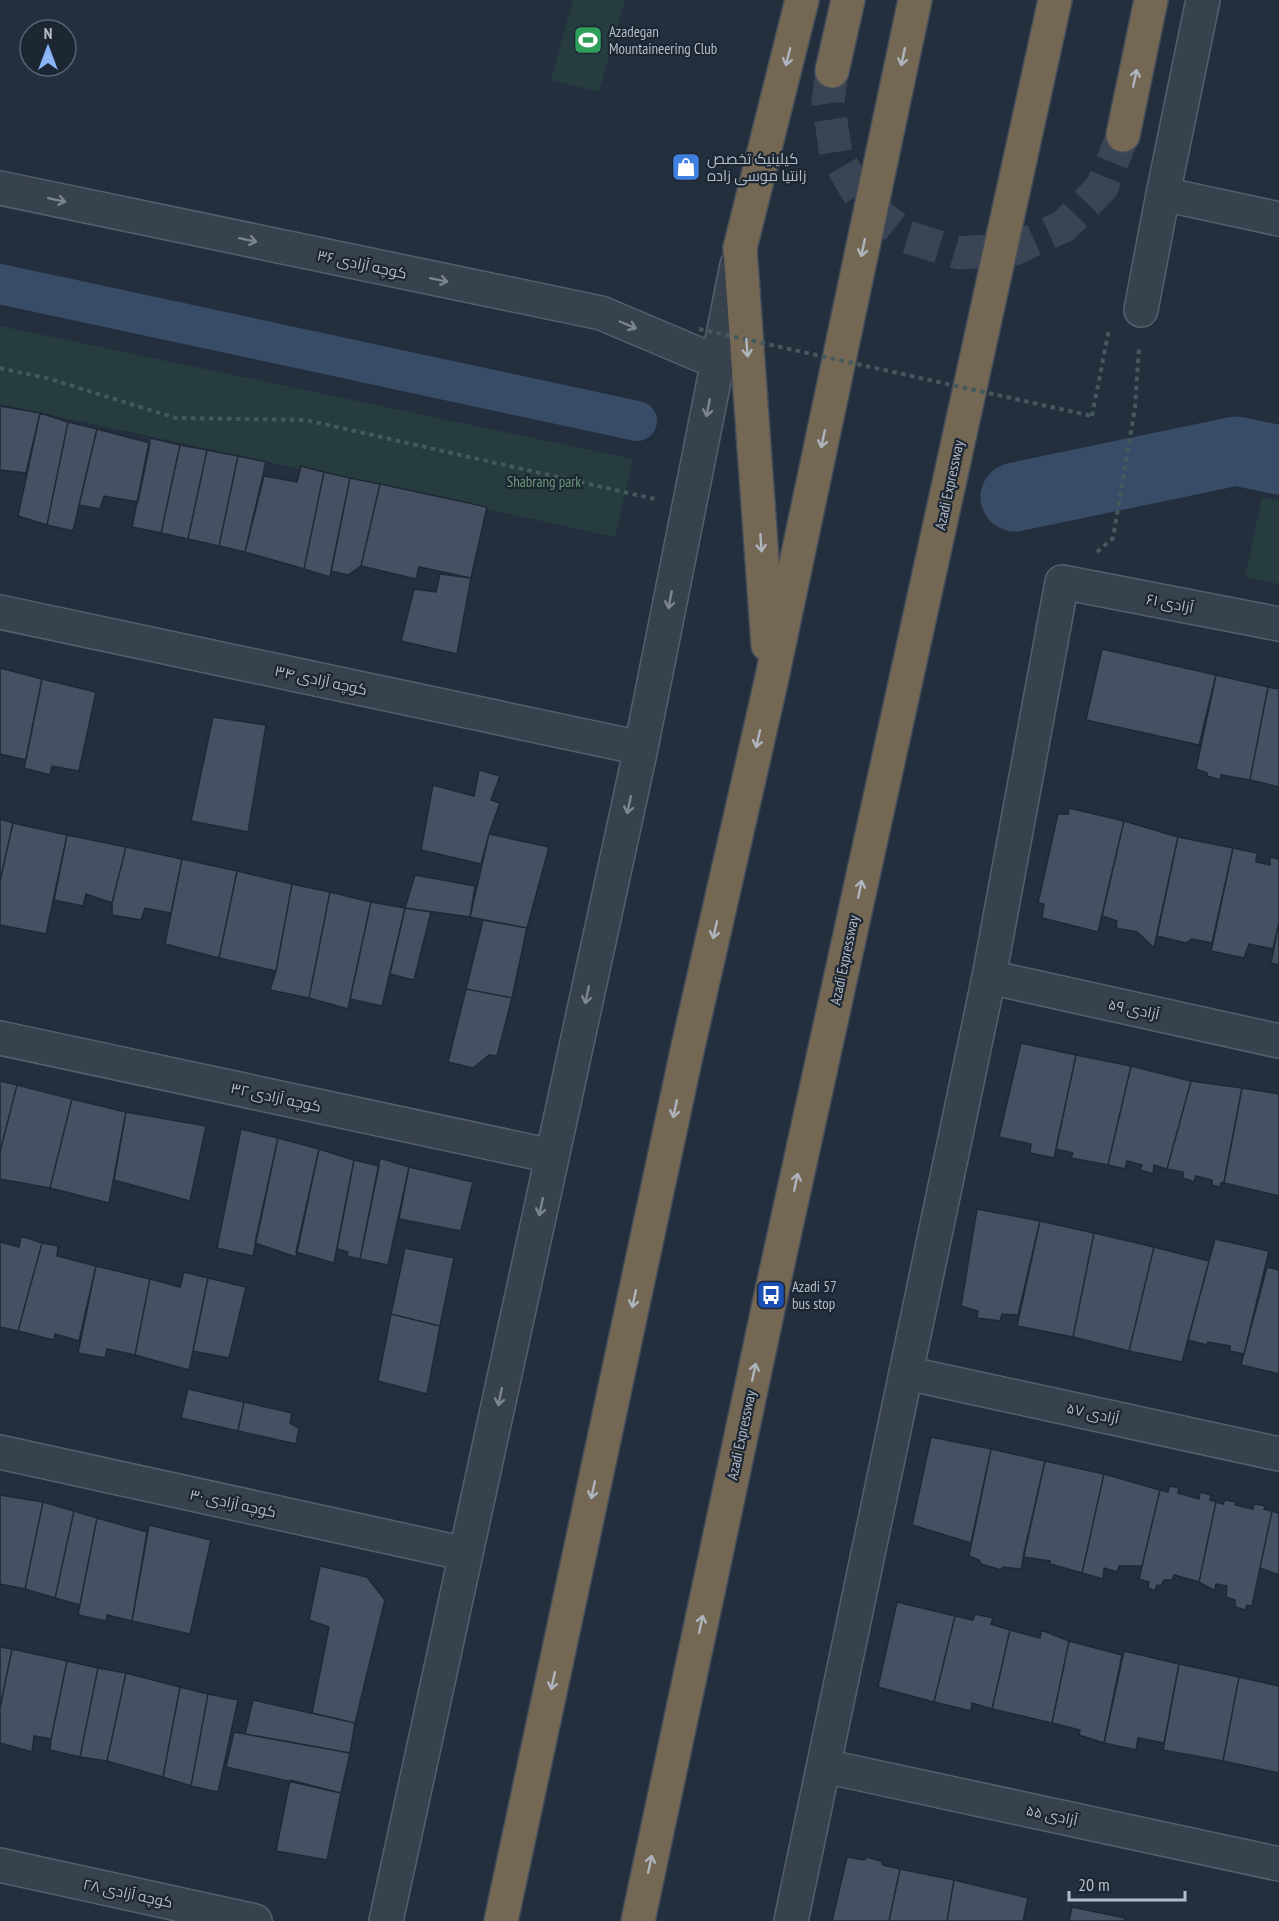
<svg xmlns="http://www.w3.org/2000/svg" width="1279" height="1921" font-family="'PT Sans Narrow',Cairo,sans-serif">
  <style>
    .green { fill: #263c3f }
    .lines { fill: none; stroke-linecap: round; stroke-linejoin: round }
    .canal { stroke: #394c67; stroke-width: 40 }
    .river { stroke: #394c67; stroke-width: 69 }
    .building { fill: #455162; stroke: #1f2835; stroke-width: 1.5 }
    .highway-tunnel { stroke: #3a4453; stroke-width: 33; stroke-dasharray: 33 16; stroke-linecap: butt }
    .minor-casing { stroke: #565f6c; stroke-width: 36 }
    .highway-casing { stroke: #434c59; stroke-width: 36 }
    .path { stroke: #44595c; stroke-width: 4; stroke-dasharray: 4.5 4.5; stroke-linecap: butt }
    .minor { stroke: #38414e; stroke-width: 33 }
    .highway { stroke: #746855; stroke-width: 33 }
    .path-bridge { stroke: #44595c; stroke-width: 4; stroke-dasharray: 4.5 4.5; stroke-linecap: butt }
    .oneway { stroke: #aeb4bd }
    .oneway2 { stroke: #7c8592 }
    .labels { text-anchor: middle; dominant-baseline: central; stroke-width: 4.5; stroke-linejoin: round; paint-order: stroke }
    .poi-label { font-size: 15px; fill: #b4bcc9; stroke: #1d2633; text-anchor: start }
    .street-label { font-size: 15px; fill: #b4bcc9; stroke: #1d2633 }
    .park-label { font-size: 15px; fill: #6b9a76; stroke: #1d2633 }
  </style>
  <rect width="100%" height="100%" fill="#242f3e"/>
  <!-- green -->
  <path class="green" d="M573,0H625L599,92L551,80Z
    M0,326L633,459L615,537L0,404Z
    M1262,497L1279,501V584L1245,577Z"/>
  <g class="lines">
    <!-- canal -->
    <path class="canal" d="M0,284L637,421"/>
    <!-- river -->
    <path class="river" d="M1015,497L1236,451L1279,460"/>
  </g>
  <!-- building -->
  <path class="building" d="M0,406L40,413L26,473L0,470Z
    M40,413L68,422L47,525L18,516Z
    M68,422L97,429L73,531L47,525Z
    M97,429L150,443L138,502L104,496L100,509L79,505Z
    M150,438L180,445L161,533L132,527Z
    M180,445L207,450L188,539L161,533Z
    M207,450L238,456L219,546L188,539Z
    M238,456L266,462L245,552L219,546Z
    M301,466L324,472L304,569L245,552L264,476L297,482Z
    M324,472L350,478L330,577L304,569Z
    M350,478L380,484L361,566L348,575L331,571Z
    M380,484L487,507L471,578L419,567L416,579L361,566Z
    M440,574L471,578L457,654L401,641L414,589L436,592Z
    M1102,649L1216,675L1199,745L1086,720Z
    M0,668L42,679L26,760L0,754Z
    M1216,675L1268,687L1250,780L1221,775V780L1207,776V773L1196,769Z
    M42,679L96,692L79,771L52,766L50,775L24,768Z
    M1268,687L1279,689V787L1250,780Z
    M213,717L266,725L248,832L191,821Z
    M479,770L500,776L491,800L500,803L489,834L481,864L421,850L433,785L474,796Z
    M1069,808L1124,821L1098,932L1042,918L1044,904L1038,903L1058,814H1068Z
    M0,819L13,823L0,881Z
    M1124,821L1178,837L1154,948L1137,932L1116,928L1117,921L1102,916Z
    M13,823L67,835L46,934L0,925V881Z
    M489,834L549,847L527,928L470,917Z
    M67,835L126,847L112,903L86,894L83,906L54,900Z
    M1178,837L1233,848L1212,943L1192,939L1186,943L1157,936Z
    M126,847L182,859L171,913L145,908L141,920L112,915V903Z
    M1233,848L1257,853L1256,862L1270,865V857L1279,859V922L1273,949L1249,944L1244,958L1211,951Z
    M182,859L237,871L219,958L165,944Z
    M237,871L292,884L276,971L219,958Z
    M415,875L475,886L470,917L405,908Z
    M292,884L330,892L309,998L270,990L276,971Z
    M330,892L371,902L348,1009L309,998Z
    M371,902L405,908L382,1006L350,999Z
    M405,908L431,912L414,980L390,974Z
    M483,920L527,928L512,998L466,989Z
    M1279,922V965L1271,963Z
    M466,989L512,998L497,1056L489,1055L473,1068L448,1062Z
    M1021,1043L1076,1055L1054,1158L1030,1153L1031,1144L999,1137Z
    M1076,1055L1131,1066L1108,1165L1071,1158L1073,1153L1056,1149Z
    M1131,1066L1191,1081L1167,1169L1154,1165L1153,1174L1140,1170L1142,1165L1127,1161L1125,1169L1108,1165Z
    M0,1081L17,1085L0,1152Z
    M1191,1081L1242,1088L1224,1182L1221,1183L1220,1187L1212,1185V1180L1196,1176L1194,1182L1183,1178V1172L1167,1169Z
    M17,1085L72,1099L50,1188L0,1179V1152Z
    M1242,1088L1279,1094V1196L1224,1183Z
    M72,1099L126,1112L109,1203L50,1188Z
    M126,1112L206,1126L190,1201L114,1180Z
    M241,1129L278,1138L253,1256L217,1248Z
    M278,1138L319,1149L296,1257L255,1243Z
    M319,1149L354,1160L334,1263L296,1252Z
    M380,1158L409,1167L388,1265L360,1259Z
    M354,1160L379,1166L360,1259L347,1256L348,1252L337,1249Z
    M409,1167L473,1182L461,1231L399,1219Z
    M977,1209L1040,1221L1018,1315L1002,1314L1000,1321L977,1318L978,1311L961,1306Z
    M1040,1221L1094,1233L1073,1337L1017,1326Z
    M1094,1233L1154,1247L1129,1351L1073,1337Z
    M21,1236L42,1243L18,1331L0,1327V1242L19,1247Z
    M1215,1239L1269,1251L1244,1354L1230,1351V1346L1208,1342L1207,1345L1188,1340Z
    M42,1243L58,1246L57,1256L96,1266L79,1341L55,1334L54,1340L18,1331Z
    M1154,1247L1209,1261L1182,1362L1129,1351Z
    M405,1248L454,1258L440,1326L391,1314Z
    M96,1266L150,1279L135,1355L107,1349L105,1358L78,1353Z
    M1267,1267L1279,1270V1374L1241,1365Z
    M184,1272L208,1278L189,1370L135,1355L150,1279L180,1287Z
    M208,1278L246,1287L229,1358L193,1351Z
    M391,1314L440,1326L427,1394L378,1381Z
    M188,1389L244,1402L238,1431L181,1418Z
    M244,1402L292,1413L290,1423L299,1428L296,1444L238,1431Z
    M931,1437L991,1449L971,1543L912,1525Z
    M991,1449L1045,1461L1021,1569L1003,1567L1001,1570L981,1564L979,1560L969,1556Z
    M1045,1461L1104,1474L1082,1573L1050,1564V1561L1023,1557Z
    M1104,1474L1160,1490L1142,1566H1119L1117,1572L1104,1568L1103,1579L1082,1573Z
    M1169,1486L1179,1488L1178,1493L1199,1499L1200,1492L1211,1495L1210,1500L1216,1502L1199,1582L1174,1575L1172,1580H1164L1161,1586L1157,1585L1155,1591L1148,1588L1149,1582L1139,1579L1160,1490L1168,1492Z
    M0,1495L43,1502L25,1589L0,1584Z
    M1225,1500L1236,1502L1235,1505L1253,1509L1254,1504L1266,1506L1264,1509L1272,1511L1252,1606L1247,1605L1245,1610L1235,1607V1600L1226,1597L1227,1586L1216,1584L1215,1591L1199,1582L1216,1502L1223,1504Z
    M43,1502L74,1511L55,1598L25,1589Z
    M74,1511L97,1518L80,1605L55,1598Z
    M1272,1511L1279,1513V1575L1260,1568Z
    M97,1518L147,1532L132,1621L107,1615L106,1621L78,1615Z
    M149,1525L211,1540L190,1634L132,1621Z
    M320,1566L367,1577L385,1600L355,1723L312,1713L329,1627L309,1620Z
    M897,1602L955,1616L934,1702L878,1687Z
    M975,1614L993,1618L991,1624L1010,1630L992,1709L972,1703L971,1711L934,1702L955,1616L973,1620Z
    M1010,1630L1040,1638L1041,1630L1069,1641L1052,1723L992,1709Z
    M1069,1641L1122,1655L1104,1743L1079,1735L1080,1730L1052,1723Z
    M0,1647L12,1649L0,1708Z
    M12,1649L67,1661L51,1739L34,1736L32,1752L0,1743V1708Z
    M1124,1651L1179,1664L1164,1743L1138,1738L1136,1750L1104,1743Z
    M67,1661L98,1668L80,1757L50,1750L51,1739Z
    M1179,1664L1239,1677L1223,1761L1163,1750Z
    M98,1668L126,1673L107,1761L80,1757Z
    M126,1673L180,1687L163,1777L107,1761Z
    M1239,1677L1279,1686V1773L1223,1761Z
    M180,1687L208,1694L191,1786L163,1777Z
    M208,1694L238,1700L218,1792L191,1786Z
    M253,1700L355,1723L350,1753L245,1734Z
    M234,1732L350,1753L341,1793L226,1767Z
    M290,1780L341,1793L327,1860L276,1851Z
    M847,1857L864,1860L867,1857L881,1861L883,1865L900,1869L889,1921H832Z
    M900,1869L954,1880L947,1921H889Z
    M954,1880L1028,1898L1023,1921H947Z
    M1072,1907L1125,1918V1921H1069Z"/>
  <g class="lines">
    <!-- highway-tunnel -->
    <path class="highway-tunnel" d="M832,71L828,101L836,155L864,203L907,237L959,253L1014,249L1064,226L1102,187L1123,135"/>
    <!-- minor casing -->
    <g class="minor-casing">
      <path id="minor" d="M0,188L601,313L717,362
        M1163,194L1279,219
        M1141,310L1163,194L1203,0
        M0,612L641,748
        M989,977L1279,1041
        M0,1038L552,1156
        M906,1373L1279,1454
        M0,1452L466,1554
        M824,1766L1279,1864
        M0,1865L255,1921
        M386,1921L641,748L737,265
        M791,1921L989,977L1062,582L1279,624"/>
    </g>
    <!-- highway casing -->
    <g class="highway-casing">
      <path id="highway" d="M832,71L848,0
        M1123,135L1151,0
        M768,645L740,248L802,0
        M501,1921L687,1051L771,682L915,0
        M638,1921L771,1295L1055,0"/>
    </g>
    <!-- path -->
    <path class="path" d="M0,368L50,379L176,418L306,420L655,499
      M1092,416L1109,329
      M1097,552L1113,538L1135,408L1139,347"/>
    <!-- minor -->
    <use href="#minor" class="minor"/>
    <!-- highway -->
    <use href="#highway" class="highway"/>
    <!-- path-bridge -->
    <path class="path-bridge" d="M699,329L1092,416"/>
  </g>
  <!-- one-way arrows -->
  <defs><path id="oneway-shaft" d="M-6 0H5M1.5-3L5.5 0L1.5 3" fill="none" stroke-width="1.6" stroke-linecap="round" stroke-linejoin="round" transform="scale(1.5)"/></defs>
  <g class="oneway">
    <use href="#oneway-shaft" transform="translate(788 57) rotate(104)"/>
    <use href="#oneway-shaft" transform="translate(903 57) rotate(102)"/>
    <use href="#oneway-shaft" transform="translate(1135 78) rotate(-78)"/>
    <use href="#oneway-shaft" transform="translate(863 248) rotate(102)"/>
    <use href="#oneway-shaft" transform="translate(747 348) rotate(86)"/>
    <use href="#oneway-shaft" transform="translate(823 439) rotate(102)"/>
    <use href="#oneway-shaft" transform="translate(761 543) rotate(86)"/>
    <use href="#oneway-shaft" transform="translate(758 739) rotate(103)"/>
    <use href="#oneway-shaft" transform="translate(860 889) rotate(-78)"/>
    <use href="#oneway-shaft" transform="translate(715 930) rotate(103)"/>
    <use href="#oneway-shaft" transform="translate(675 1109) rotate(102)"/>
    <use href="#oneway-shaft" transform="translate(796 1182) rotate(-78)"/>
    <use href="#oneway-shaft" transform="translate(634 1299) rotate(102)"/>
    <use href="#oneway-shaft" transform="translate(754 1372) rotate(-78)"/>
    <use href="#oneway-shaft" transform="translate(593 1490) rotate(102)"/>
    <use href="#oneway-shaft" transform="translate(701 1624) rotate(-78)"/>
    <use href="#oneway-shaft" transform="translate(553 1681) rotate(102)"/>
    <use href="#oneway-shaft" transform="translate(650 1864) rotate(-78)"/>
  </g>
  <g class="oneway2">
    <use href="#oneway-shaft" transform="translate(57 200) rotate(12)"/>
    <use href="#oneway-shaft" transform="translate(248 240) rotate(12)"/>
    <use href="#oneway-shaft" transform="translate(439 280) rotate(12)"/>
    <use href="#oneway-shaft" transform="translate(628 325) rotate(23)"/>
    <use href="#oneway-shaft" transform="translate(708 408) rotate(101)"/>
    <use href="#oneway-shaft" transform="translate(670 600) rotate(101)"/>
    <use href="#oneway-shaft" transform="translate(629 805) rotate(102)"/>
    <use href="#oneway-shaft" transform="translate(587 995) rotate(102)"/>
    <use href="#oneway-shaft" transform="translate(541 1207) rotate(102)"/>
    <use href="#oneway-shaft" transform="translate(500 1397) rotate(102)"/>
  </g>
  <!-- icons -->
  <defs>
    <g id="stadium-square" transform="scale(1.5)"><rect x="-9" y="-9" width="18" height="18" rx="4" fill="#2e9e5b" stroke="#1d2633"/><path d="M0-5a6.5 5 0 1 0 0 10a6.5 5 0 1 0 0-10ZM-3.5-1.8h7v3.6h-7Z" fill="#fff"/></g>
    <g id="shop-square" transform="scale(1.5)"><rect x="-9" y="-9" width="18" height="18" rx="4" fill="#3f7fe0" stroke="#1d2633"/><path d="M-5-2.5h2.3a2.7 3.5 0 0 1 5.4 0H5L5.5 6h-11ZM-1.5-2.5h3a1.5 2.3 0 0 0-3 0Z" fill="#fff"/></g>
    <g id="bus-square" transform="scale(1.5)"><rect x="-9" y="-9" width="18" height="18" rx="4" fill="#1a4fb4" stroke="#1d2633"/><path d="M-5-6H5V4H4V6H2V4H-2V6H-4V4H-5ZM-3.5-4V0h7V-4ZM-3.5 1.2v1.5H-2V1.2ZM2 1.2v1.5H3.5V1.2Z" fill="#fff"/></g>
  </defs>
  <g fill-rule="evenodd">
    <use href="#stadium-square" x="588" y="40"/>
    <use href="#shop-square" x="686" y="167"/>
    <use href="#bus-square" x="771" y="1295"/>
  </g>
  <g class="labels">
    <!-- poi labels -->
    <g class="poi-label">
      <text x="609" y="31">Azadegan<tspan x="609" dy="17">Mountaineering Club</tspan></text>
      <text x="707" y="158">کیلینیک تخصص<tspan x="707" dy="17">زانتیا موسی زاده</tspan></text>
      <text x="792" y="1286">Azadi 57<tspan x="792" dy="17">bus stop</tspan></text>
    </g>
    <!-- street labels -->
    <g class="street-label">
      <text transform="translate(362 264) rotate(12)">کوچه آزادی ۳۶</text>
      <text transform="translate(949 485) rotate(-78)">Azadi Expressway</text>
      <text transform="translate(1170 603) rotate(11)">آزادی ۶۱</text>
      <text transform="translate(321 680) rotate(12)">کوچه آزادی ۳۴</text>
      <text transform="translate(844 960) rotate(-78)">Azadi Expressway</text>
      <text transform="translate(1134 1009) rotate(12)">آزادی ۵۹</text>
      <text transform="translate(276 1097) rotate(12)">کوچه آزادی ۳۲</text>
      <text transform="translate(1093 1413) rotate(12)">آزادی ۵۷</text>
      <text transform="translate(741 1435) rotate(-78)">Azadi Expressway</text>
      <text transform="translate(233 1503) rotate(12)">کوچه آزادی ۳۰</text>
      <text transform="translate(1052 1815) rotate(12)">آزادی ۵۵</text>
      <text transform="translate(128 1893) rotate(12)">کوچه آزادی ۲۸</text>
    </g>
    <!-- park labels -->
    <g class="park-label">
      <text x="544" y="481">Shabrang park</text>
    </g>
  </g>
  <!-- north arrow -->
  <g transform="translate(48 48)"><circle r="28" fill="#1d2633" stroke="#59626f" stroke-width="1.5"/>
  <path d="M0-4.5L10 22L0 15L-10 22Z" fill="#8ab4f8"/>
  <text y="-9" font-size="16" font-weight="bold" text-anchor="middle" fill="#b4bcc9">N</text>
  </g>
  <!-- scale -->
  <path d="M1069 1891v9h116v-9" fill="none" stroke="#b4bcc9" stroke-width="3"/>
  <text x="1078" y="1891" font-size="18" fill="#b4bcc9" stroke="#1d2633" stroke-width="4.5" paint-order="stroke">20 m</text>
</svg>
